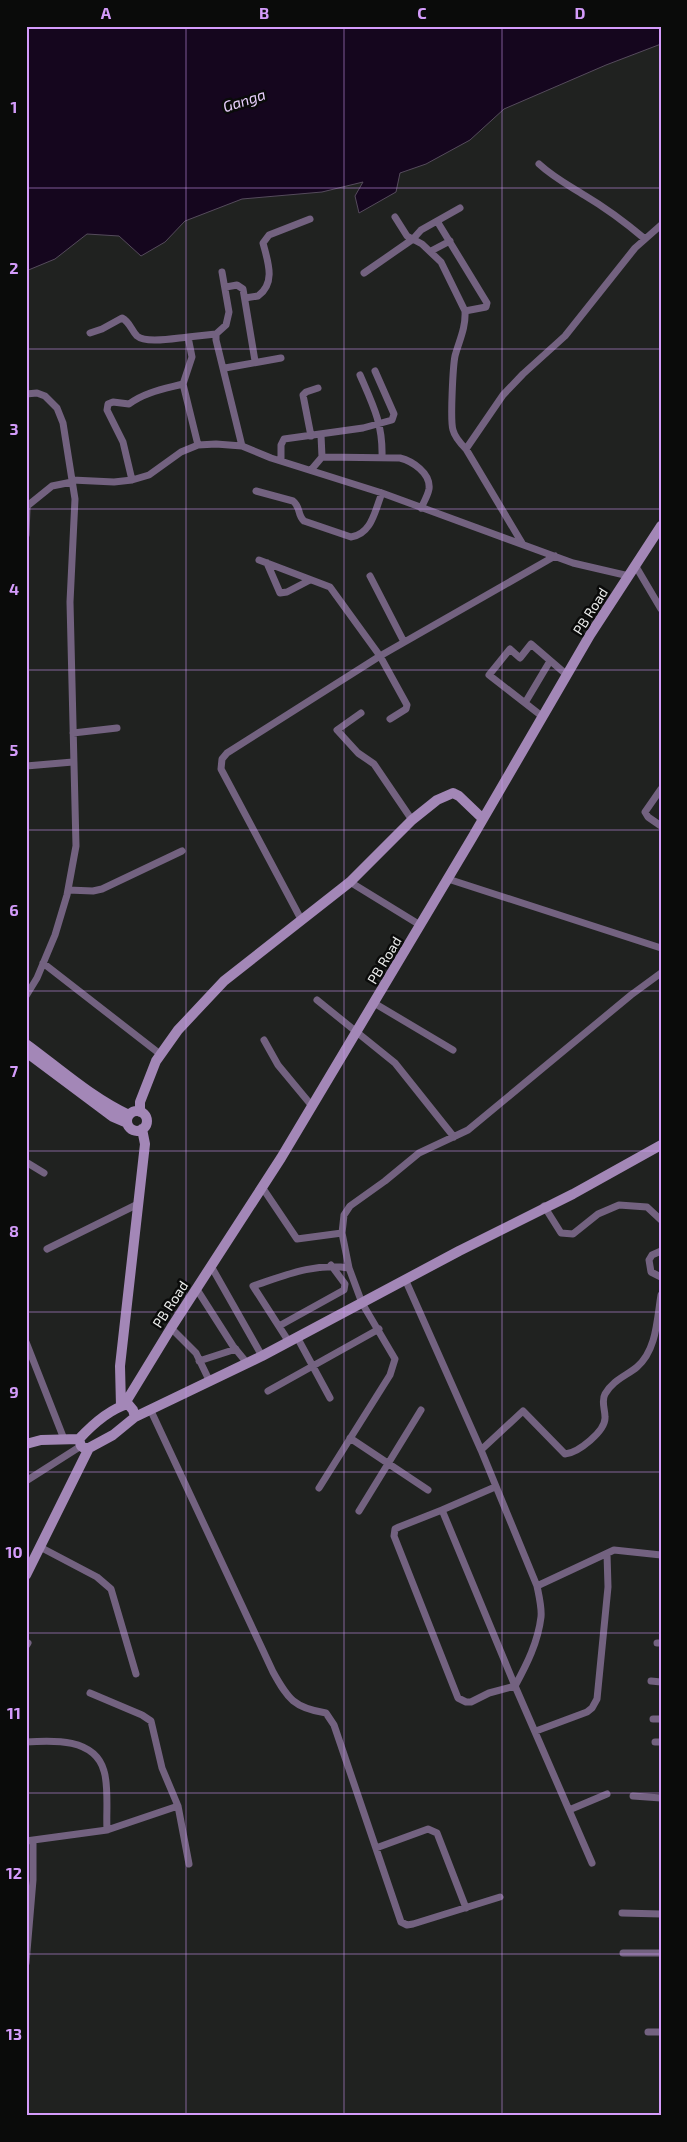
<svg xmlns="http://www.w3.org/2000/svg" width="687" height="2142" font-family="'Exo 2',sans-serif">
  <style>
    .water { fill: #15061e; stroke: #554b5c }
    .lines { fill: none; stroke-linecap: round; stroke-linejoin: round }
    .street { stroke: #736280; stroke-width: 7 }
    .secondary { stroke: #a387b7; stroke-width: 10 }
    .grid { fill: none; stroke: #d49cfb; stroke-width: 1; stroke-opacity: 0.55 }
    .labels { text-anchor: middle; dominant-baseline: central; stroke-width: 5; stroke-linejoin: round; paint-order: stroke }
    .street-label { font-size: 14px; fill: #ebeceb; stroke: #0a0b0a }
    .water-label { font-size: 15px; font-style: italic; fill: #e9d0fd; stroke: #0a0b0a }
    .neatline { fill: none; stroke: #d49cfb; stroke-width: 2 }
    .grid-label { font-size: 16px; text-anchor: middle; font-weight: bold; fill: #d49cfb }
  </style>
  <rect width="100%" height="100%" fill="#202220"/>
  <!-- water -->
  <path class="water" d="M26,26H661V44L606,65L504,109L470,140L426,164L400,173L396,192L359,213L355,196L363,182L322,192L242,199L185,221L165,242L141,256L119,236L87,234L55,259L26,271Z"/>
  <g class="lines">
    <!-- street -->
    <path class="street" d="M539,164C553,177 568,185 584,195C606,208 626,223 645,239
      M395,217L407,236L422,244L441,262L465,311C466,328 459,341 455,356C453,366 450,421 453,430C455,438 461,444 466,449
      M437,221L487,303L486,307L465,311
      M431,251L450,241
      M222,272L229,312L226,325L216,334V340L242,446
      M364,273L413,239L421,230L460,208
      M226,287L237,285L243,289L255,361
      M245,298L258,296C276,283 268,262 263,243L269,235L310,219
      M90,333L102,329L122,318C130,322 131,330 137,336C146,344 176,338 188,337
      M225,368L281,358
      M360,375C373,405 383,424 382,457
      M26,394L37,393L45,396L57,408L63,423L75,499L70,602L76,846L67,895L55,935L37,978L26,996
      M311,436L303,395L306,392L318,388
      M198,445L183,384L192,357L188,337L216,334
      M322,457L400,458C412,461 431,473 429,489C428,495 424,502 421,508
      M281,461V445L284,439L363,428L392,420L394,414L375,371
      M311,470L322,457L321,435
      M72,480L114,482L132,480L149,475L181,452L198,445L216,444L242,446L271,458L382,493L573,563L629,576
      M132,480L123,442L107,410L108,404L113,402L129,404C145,392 164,389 183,384
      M256,491L293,501C301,507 297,515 304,521L351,537C372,534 375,510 382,493
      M26,507L52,486L72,482
      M26,535L27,507
      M522,543L466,449L503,395L523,374L565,336L635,248L661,225
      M259,560L330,587L380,656L227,753L222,759L221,769L302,921
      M267,563L280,593L287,592L310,580
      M635,565L661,609
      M370,576L404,642
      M525,703L550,661
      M361,713L337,730L358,753L374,764L412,820
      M543,717L489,675L510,649L520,658L531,644L567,675
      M390,719L406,709L407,705L380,656L555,556
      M73,733L117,728
      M26,766L73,762
      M661,789L645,812L648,817L661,826
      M448,879L661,948
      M350,882L420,925
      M68,890L93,891L102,889L182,851
      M43,963L160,1054
      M317,1000L395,1063L454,1137
      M374,1003L453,1050
      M264,1040L278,1065L312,1106
      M26,1162L44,1173
      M262,1187L297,1239L342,1233
      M544,1206L561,1233L573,1234L598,1214L619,1205L647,1207L661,1220
      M47,1249L138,1204
      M661,1251L652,1255L649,1260L651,1272L661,1277
      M211,1266L262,1356
      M405,1279L481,1450L523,1411L565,1454C578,1453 606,1431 605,1417C605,1409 601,1401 605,1394C613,1380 626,1376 637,1367C657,1350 657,1318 661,1295
      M196,1288L233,1346L247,1363
      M279,1326L344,1290L345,1284L331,1265
      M171,1328L196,1353L210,1382
      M297,1337L330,1398
      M26,1342L64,1439
      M289,1342L253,1286C286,1275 313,1263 349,1268
      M199,1361L236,1349
      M268,1391L379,1329
      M151,1411L273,1672C288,1699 294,1708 326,1713L334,1725L401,1922L407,1925L413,1924L500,1897
      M350,1438L428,1490
      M481,1450L537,1586L614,1550L661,1555
      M26,1481L81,1446
      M319,1488L390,1375L395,1359L362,1303L349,1268L342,1233L344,1215L350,1206L385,1181L419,1153L468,1130L631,995L661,973
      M442,1510L515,1686L489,1693L471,1702H466L458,1698L394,1536L395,1529L399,1527Z
      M442,1510L495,1487
      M359,1511L421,1410
      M40,1547L97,1577L111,1589L136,1674
      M537,1586C539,1596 542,1608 541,1617C538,1642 527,1664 515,1686L592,1863
      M657,1643H661
      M26,1646L28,1643
      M651,1681L661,1682
      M90,1693L142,1715L151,1721L162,1768L178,1806L189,1864
      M653,1719H661
      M536,1731L587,1712L592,1708L597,1699L608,1587L607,1554
      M26,1742C53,1740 95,1738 104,1771C109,1787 106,1813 107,1830
      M655,1742H661
      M633,1796L661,1798
      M569,1810L607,1794
      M26,1841L107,1830L178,1806
      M376,1848L428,1829L437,1833L466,1908
      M622,1913L661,1914
      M623,1953H661
      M26,1963L33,1880V1842
      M648,2032H661"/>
    <!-- secondary -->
    <path class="secondary" d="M26,1044C59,1068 92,1098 129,1115
      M30,1055L113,1117L127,1123
      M127 1121a10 10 0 1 1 20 0a10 10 0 1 1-20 0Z
      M140,1112V1102L156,1061L178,1030L224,981L350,882L412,820L437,800L453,793L459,796L483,819
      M124,1405L171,1328L281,1158L472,838L590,635L661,526
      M121,1406L120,1366L145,1144L142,1129
      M135,1417L133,1410L128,1404C110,1409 92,1425 79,1439L81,1446L84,1448H89L113,1435L135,1417L262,1356L459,1251L573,1194L661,1145
      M26,1444L41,1440L79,1439
      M26,1575L89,1448"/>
  </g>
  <!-- grid -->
  <path class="grid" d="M186,26V2116M344,26V2116M502,26V2116M26,188H661M26,349H661M26,509H661M26,670H661M26,830H661M26,991H661M26,1151H661M26,1312H661M26,1472H661M26,1633H661M26,1793H661M26,1954H661"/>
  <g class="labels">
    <!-- street labels -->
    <g class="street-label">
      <text transform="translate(590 611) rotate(-58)">PB Road</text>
      <text transform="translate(384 960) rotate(-59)">PB Road</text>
      <text transform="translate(170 1304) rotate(-57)">PB Road</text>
    </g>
    <!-- water labels -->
    <g class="water-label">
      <text transform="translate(244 100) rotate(-18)">Ganga</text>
    </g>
  </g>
  <!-- border -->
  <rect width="687" height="2142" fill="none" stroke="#0a0b0a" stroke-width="55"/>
  <rect x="28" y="28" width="632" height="2086" class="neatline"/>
  <g class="grid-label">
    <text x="106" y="19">A</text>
    <text x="264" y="19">B</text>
    <text x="422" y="19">C</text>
    <text x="580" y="19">D</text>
    <text x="14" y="113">1</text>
    <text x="14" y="274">2</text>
    <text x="14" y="435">3</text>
    <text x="14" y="595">4</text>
    <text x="14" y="756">5</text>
    <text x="14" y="916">6</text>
    <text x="14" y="1077">7</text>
    <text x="14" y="1237">8</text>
    <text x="14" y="1398">9</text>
    <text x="14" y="1558">10</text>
    <text x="14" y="1719">11</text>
    <text x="14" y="1879">12</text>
    <text x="14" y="2040">13</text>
  </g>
</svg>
